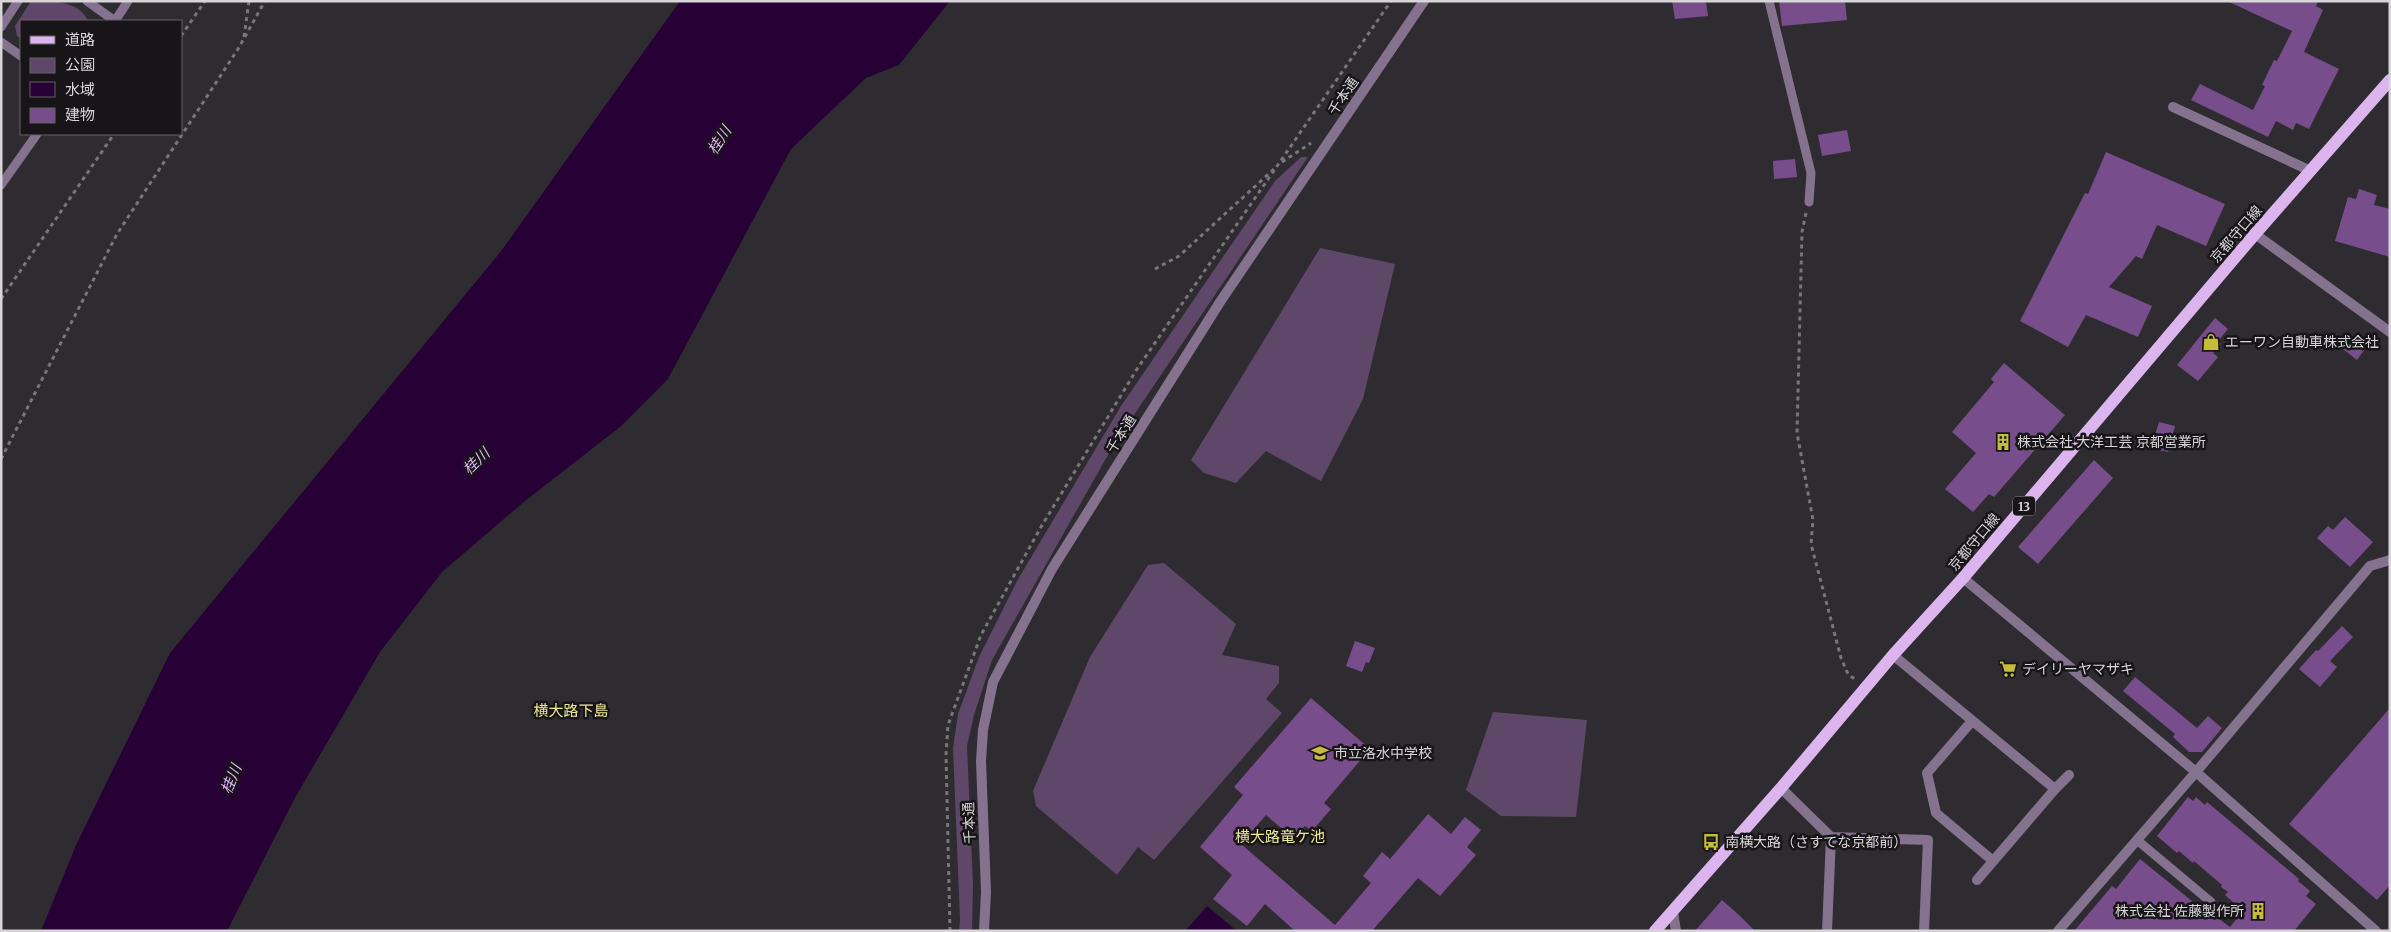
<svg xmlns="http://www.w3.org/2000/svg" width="2391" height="932" font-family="Merriweather,'Noto Sans JP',serif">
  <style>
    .green { fill: #5f476a }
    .water { fill: #270036 }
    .building { fill: #784d8b }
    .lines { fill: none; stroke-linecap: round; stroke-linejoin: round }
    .path { stroke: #79767b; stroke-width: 3; stroke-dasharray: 4 4; stroke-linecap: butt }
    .service { stroke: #85728e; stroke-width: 9 }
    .minor { stroke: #85728e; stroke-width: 10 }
    .tertiary { stroke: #85728e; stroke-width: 10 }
    .primary { stroke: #dcb5ef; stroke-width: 12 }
    .labels { text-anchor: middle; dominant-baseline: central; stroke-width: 5; stroke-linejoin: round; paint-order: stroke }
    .shield { fill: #171517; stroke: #9d9b9e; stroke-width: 1 }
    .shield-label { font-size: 12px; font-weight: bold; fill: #d7d5d8 }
    .street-label { font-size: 14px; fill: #d7d5d8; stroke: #171517 }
    .poi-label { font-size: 14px; fill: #d7d5d8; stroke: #171517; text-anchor: start }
    .water-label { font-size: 15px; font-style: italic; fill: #e0b1f7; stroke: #171517 }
    .neighbourhood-label { font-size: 15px; fill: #ebe596; stroke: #171517 }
  </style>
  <rect width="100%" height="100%" fill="#2f2c31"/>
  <!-- green -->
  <path class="green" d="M31,1C51,1 79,0 88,21H21V39L17,36L15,26Z
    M1301,157H1308L1113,446L992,660L974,715L967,746L973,885L972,931H959L960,919L953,748L958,714L979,657L1017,581L1121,406L1275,181Z
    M1320,248L1395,264L1363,399L1321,481L1266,451L1236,483L1204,473L1191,460Z
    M1164,563L1236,624L1222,655L1279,666V683L1266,699L1282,713L1154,860L1138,847L1117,875L1036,806L1033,791L1090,657L1148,565Z
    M1493,712L1587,720L1576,817L1501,816L1466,790Z"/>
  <!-- water -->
  <path class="water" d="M680,1H950L899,65L866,78L791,149L668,379L620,427L525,501L442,572L380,652L296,796L227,931H41L76,845L170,653L502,250Z
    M1207,906L1237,931L1186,930Z"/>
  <!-- building -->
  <path class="building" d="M1672,1H1706L1708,16L1675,19Z
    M1779,1H1845L1847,20L1782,26Z
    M2227,1H2318L2316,6L2323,10L2304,52L2339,69L2309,129L2296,123L2293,130L2276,121L2268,137L2191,100L2200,84L2253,110L2265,86L2262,85L2274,60L2277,61L2292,31Z
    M1847,130L1851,151L1822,156L1818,135Z
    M2106,152L2225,204L2206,246L2157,225L2142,259L2136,256L2109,287L2152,306L2138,337L2086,315L2068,347L2020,321L2085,193L2088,194Z
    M1795,159L1797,177L1774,179L1773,161Z
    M2359,189L2377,195L2374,205L2390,209V257L2335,241L2348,197L2356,199Z
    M2215,318L2228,329L2218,341L2221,344L2213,353L2218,357L2198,381L2177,365Z
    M2354,336L2367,346L2357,360L2343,349Z
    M2004,363L2065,415L1994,497L1989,494L1973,512L1945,489L1976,453L1952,432L1994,382L1991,379Z
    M2159,422L2175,426L2168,452L2151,448Z
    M2094,460L2113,478L2038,564L2018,547Z
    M2345,517L2373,542L2350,567L2317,538L2328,526L2333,530Z
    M2342,626L2353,637L2330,661L2337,667L2320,687L2299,669L2316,650L2318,651Z
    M1355,641L1375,648L1369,663L1366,662L1362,672L1346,666Z
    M2135,677L2197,728L2208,716L2222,728L2202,752H2189L2173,737L2175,734L2123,691Z
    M1311,698L1370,749L1324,803L1331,809L1312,831L1305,826L1293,838L1266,815L1241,844L1335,925L1371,883L1363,876L1382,852L1390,859L1428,814L1451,834L1465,817L1481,830L1467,847L1476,855L1440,896L1418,878L1372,931H1295L1265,904L1247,926L1213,899L1232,875L1200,847L1243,795L1234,787Z
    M2390,708V885L2377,900L2289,824Z
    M2188,797L2193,801L2196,797L2205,805L2207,802L2299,879L2298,881L2310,891L2306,896L2316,904L2294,931H2074L2112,886L2116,889L2140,859L2208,914L2210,912L2230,927L2243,911L2225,895L2228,892L2221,887L2222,885L2194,861L2193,863L2179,851L2177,853L2157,836Z
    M1722,900L1739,915L1755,931H1695Z"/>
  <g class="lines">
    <!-- path -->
    <path class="path" d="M181,36L205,1
      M244,37L249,1
      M1282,162L1311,143
      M1806,213L1802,232L1797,433L1813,520L1811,544L1841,658L1848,674L1856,680
      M1155,269L1179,256L1274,169
      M1,299L114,134
      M1,459L117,234L238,49L265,1
      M950,931L946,754L948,725L981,635L1041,527L1137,369L1391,1"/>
    <!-- service -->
    <path class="service" d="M87,1L115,21
      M1769,1L1811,173L1809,202
      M115,21L128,1
      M1,27L18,1
      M1,42L21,56
      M1,185L37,134
      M2137,840L2211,902"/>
    <!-- minor -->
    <path class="minor" d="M2173,107L2311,171
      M1963,578L2196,772L2376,931
      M1893,655L2055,789
      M1972,721L1927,773L1936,813L1993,861
      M1781,788L1831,837L1928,840L1924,931
      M1977,880L2055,789L2069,775
      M1673,912L1676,931
      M984,931L986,892L981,761L983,730L993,682L1052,569L1220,302L1424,1
      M1827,931L1831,837
      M2058,931L2196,772L2370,566L2390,560"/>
    <!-- tertiary -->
    <path class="tertiary" d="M2255,234L2390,332"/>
    <!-- primary -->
    <path class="primary" d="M1655,931L1781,788L1893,655L1963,578L2255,234L2390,80"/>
  </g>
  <!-- icons -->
  <defs>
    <g id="shop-bare" transform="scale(1.35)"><path d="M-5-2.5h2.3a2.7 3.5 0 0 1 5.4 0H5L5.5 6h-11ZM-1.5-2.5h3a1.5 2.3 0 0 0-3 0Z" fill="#c6bc3c" stroke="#171517" stroke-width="2.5" paint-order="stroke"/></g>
    <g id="building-bare" transform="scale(1.35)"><path d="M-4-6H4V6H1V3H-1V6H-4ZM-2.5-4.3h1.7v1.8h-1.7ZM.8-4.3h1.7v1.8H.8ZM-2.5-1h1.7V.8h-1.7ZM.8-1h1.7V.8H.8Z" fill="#c6bc3c" stroke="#171517" stroke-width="2.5" paint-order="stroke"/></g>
    <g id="supermarket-bare" transform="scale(1.35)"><path d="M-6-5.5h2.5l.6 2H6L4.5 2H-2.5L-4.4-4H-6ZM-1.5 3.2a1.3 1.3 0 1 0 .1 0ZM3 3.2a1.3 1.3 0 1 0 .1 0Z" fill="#c6bc3c" stroke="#171517" stroke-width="2.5" paint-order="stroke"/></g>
    <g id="school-bare" transform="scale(1.35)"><path d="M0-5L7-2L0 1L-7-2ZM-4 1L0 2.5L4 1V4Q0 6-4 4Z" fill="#c6bc3c" stroke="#171517" stroke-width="2.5" paint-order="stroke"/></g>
    <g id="bus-bare" transform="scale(1.35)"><path d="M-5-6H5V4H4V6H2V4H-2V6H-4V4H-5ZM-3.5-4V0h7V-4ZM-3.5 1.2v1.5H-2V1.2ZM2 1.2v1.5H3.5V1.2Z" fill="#c6bc3c" stroke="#171517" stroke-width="2.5" paint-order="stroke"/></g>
  </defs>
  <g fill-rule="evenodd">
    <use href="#shop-bare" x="2211" y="342"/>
    <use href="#building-bare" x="2003" y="442"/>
    <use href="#supermarket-bare" x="2008" y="669"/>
    <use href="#school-bare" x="1320" y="753"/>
    <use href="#bus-bare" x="1711" y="842"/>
    <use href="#building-bare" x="2258" y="911"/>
  </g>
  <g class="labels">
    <!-- shield labels -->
    <rect class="shield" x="2013" y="496.5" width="22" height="19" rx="4"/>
    <g class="shield-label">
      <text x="2024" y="506">13</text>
    </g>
    <!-- street labels -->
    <g class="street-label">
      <text transform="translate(1343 96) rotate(-56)">千本通</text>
      <text transform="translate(2236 234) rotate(-49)">京都守口線</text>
      <text transform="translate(1121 434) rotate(-58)">千本通</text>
      <text transform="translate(1974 542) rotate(-50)">京都守口線</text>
      <text transform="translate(969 823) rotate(-92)">千本通</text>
    </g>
    <!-- poi labels -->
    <g class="poi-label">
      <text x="2225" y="342">エーワン自動車株式会社</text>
      <text x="2017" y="442">株式会社 大洋工芸 京都営業所</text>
      <text x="2022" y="669">デイリーヤマザキ</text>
      <text x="1334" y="753">市立洛水中学校</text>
      <text x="1725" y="842">南横大路（さすてな京都前）</text>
      <text x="2244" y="911" text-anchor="end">株式会社 佐藤製作所</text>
    </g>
    <!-- water labels -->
    <g class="water-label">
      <text transform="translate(719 140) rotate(-57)">桂川</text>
      <text transform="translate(476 461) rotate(-44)">桂川</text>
      <text transform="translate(231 779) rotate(-68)">桂川</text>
    </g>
    <!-- neighbourhood labels -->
    <g class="neighbourhood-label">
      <text x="571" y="710">横大路下島</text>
      <text x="1280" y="836">横大路竜ケ池</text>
    </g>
  </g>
  <!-- border -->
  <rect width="2391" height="932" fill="none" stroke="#d7d5d8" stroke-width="5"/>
  <!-- legend -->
  <rect x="20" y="20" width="162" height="115" fill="#171517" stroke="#646264"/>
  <rect x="30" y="36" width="25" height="8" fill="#dcb5ef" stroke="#646264"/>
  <text x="65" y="45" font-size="15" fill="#d7d5d8">道路</text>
  <rect x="30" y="58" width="25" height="15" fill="#5f476a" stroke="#646264"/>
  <text x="65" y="70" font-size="15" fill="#d7d5d8">公園</text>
  <rect x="30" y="82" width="25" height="15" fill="#270036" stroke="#646264"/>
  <text x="65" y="95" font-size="15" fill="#d7d5d8">水域</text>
  <rect x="30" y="108" width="25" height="15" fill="#784d8b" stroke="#646264"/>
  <text x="65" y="120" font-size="15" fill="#d7d5d8">建物</text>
</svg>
